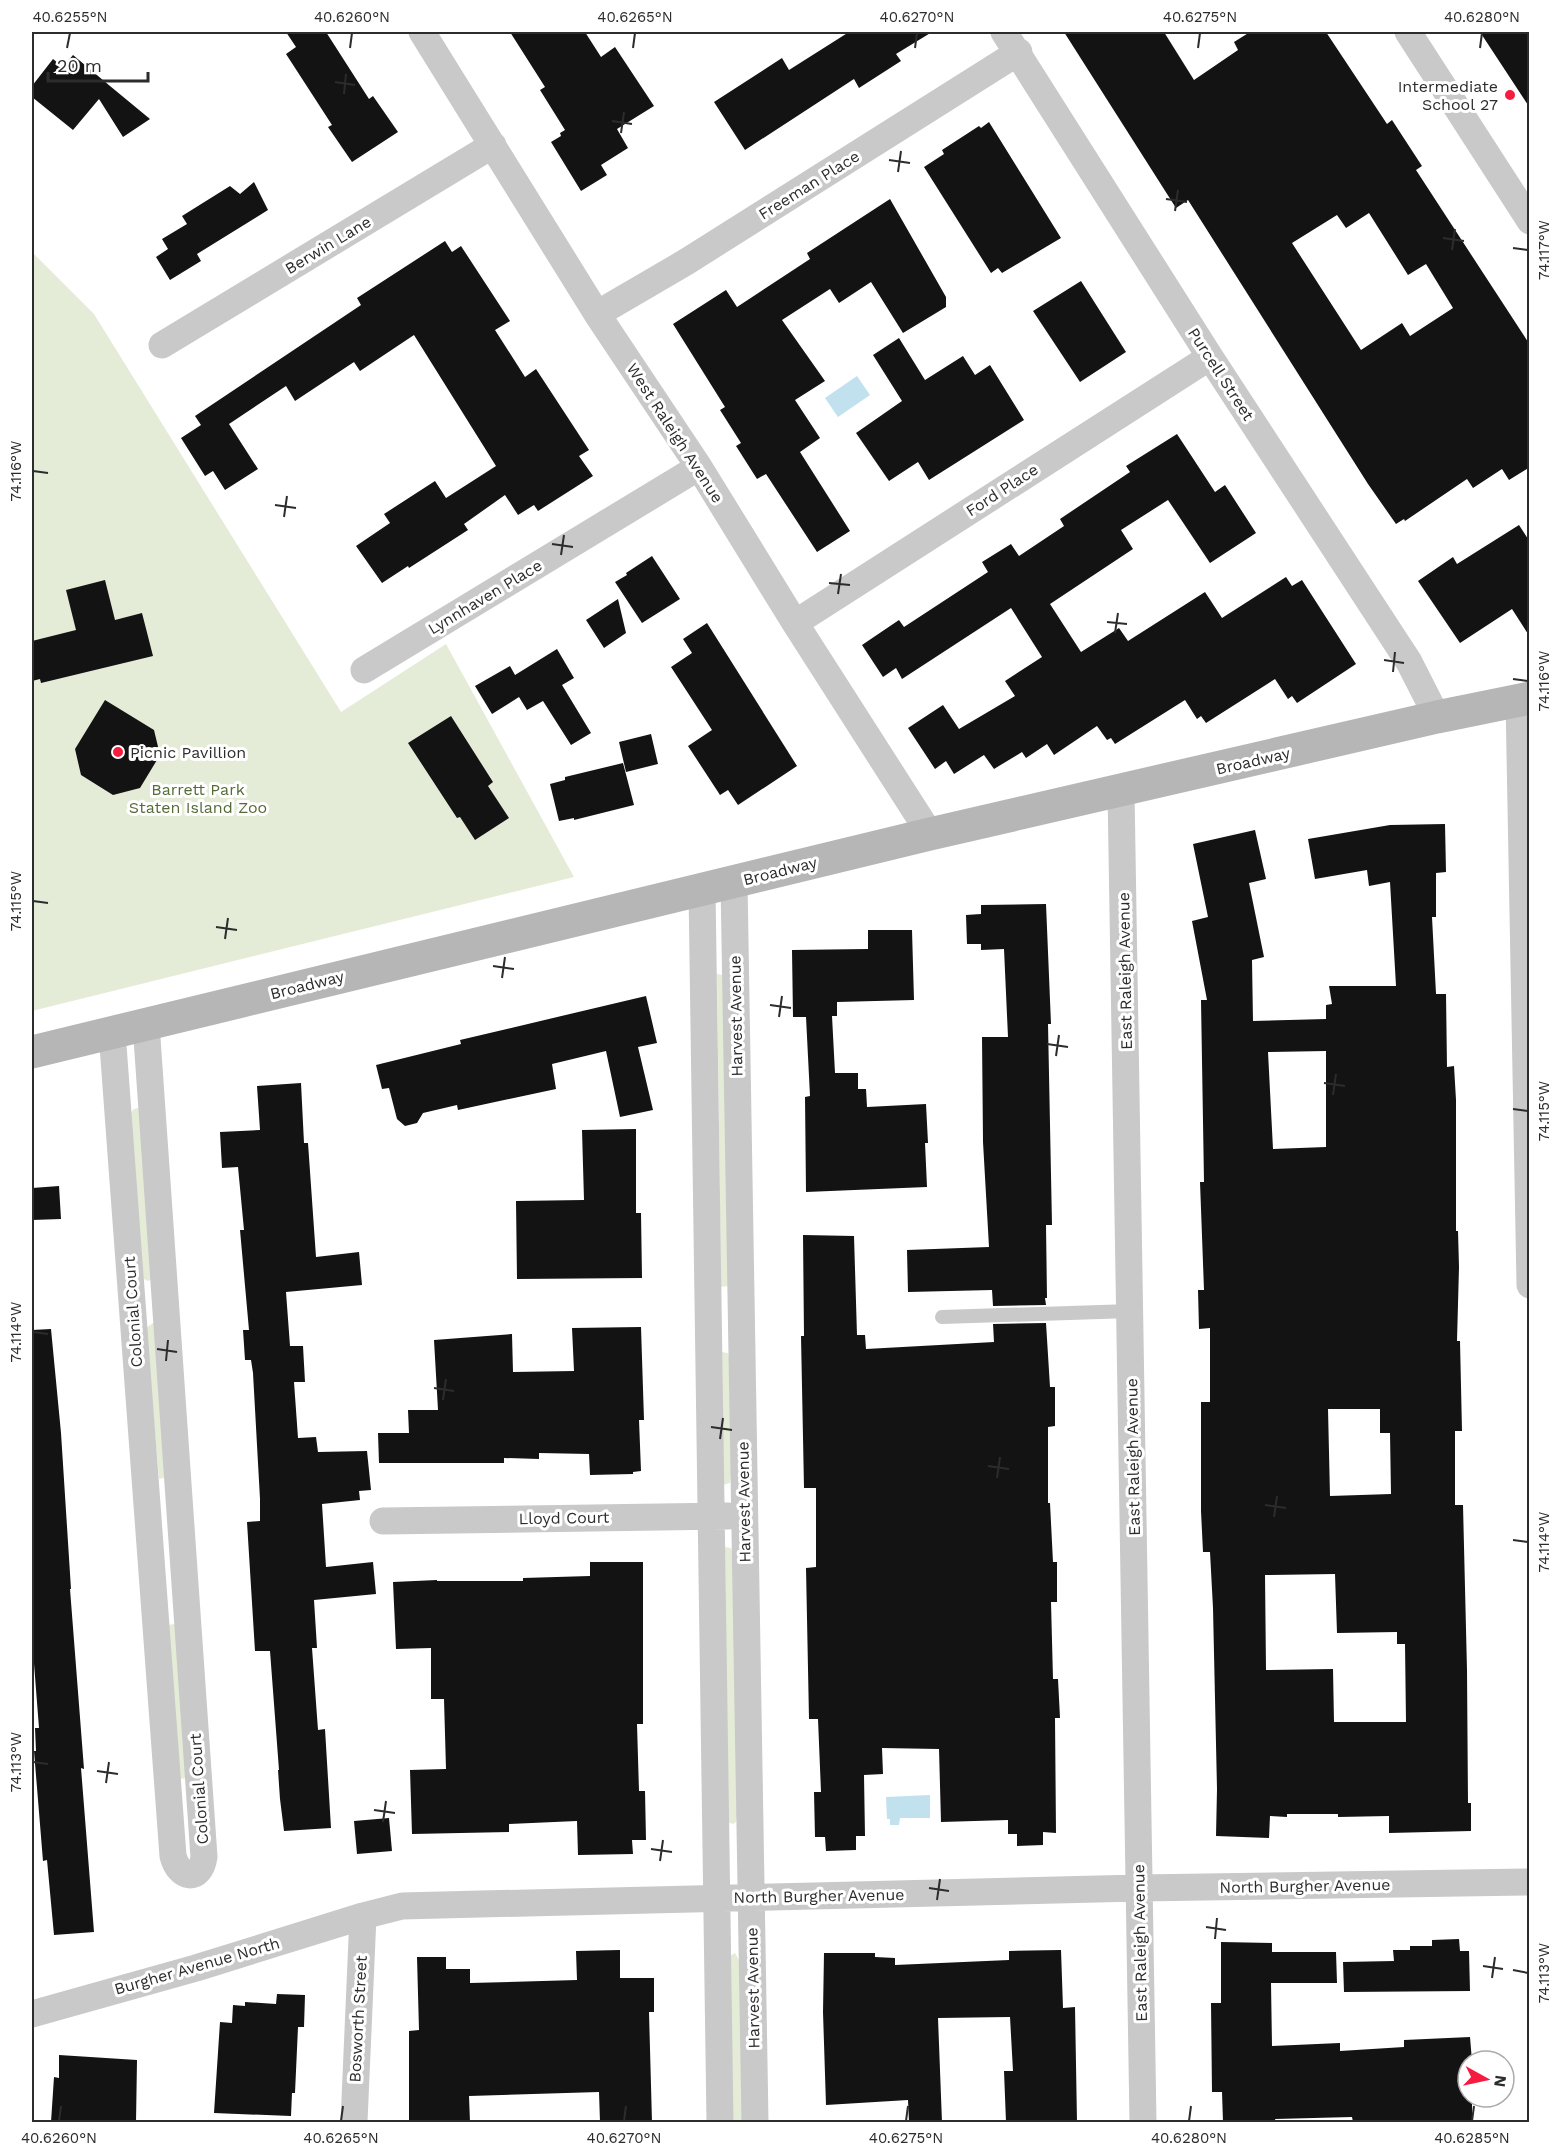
<svg xmlns="http://www.w3.org/2000/svg" width="1561" height="2154" font-family="'Work Sans',sans-serif">
  <style>
    .green { fill: #e4ecd8 }
    .water { fill: #c1e1ee }
    .building { fill: #131313; fill-rule: evenodd }
    .lines { fill: none; stroke-linecap: round; stroke-linejoin: round }
    .lane { stroke: #c9c9c9; stroke-width: 14 }
    .street { stroke: #c9c9c9; stroke-width: 27 }
    .secondary { stroke: #b6b6b6; stroke-width: 33 }
    .ticks { fill: none; stroke: #2c2c2c; stroke-width: 2 }
    .poi-dot { fill: #f61b40; stroke: #fff; stroke-width: 2 }
    .labels { text-anchor: middle; dominant-baseline: central; stroke-width: 6; stroke-linejoin: round; paint-order: stroke }
    .poi-label { font-size: 16px; fill: #2c2c2c; stroke: #fff; text-anchor: end }
    .street-label { font-size: 16px; fill: #2c2c2c; stroke: #fff }
    .park-label { font-size: 16px; fill: #546b36; stroke: #fff }
    .neatline { fill: none; stroke: #2c2c2c; stroke-width: 2 }
    .ticks-label { font-size: 15px; text-anchor: middle; fill: #2c2c2c }
  </style>
  <rect width="100%" height="100%" fill="#fff"/>
  <!-- green -->
  <path class="green" d="M32,252L94,314L341,712L446,644L574,877L32,1011Z
    M717,974L723,975L728,1286L721,1287Z
    M138,1108L142,1109L152,1279L148,1281L142,1278L131,1112L134,1109Z
    M153,1323L157,1324L167,1477L159,1479L146,1328Z
    M722,1352L728,1353L729,1356L731,1477L730,1483L723,1485Z
    M725,1547L731,1548L733,1555L737,1816L736,1822L733,1824L727,1822Z
    M173,1624L177,1625L187,1778L179,1779L169,1625Z
    M735,1953L740,1962L744,2122H733L730,1956Z"/>
  <!-- water -->
  <path class="water" d="M857,376L870,395L838,417L825,398Z
    M930,1795V1818H900L899,1825H890V1819H887L886,1797Z"/>
  <!-- building -->
  <path class="building" d="M286,32H326L369,99L373,96L398,132L352,162L328,127L332,125L286,54L296,47Z
    M510,32H585L601,57L615,47L654,106L617,129L628,148L601,165L607,175L581,191L551,142L561,136L560,133L565,130L540,90L545,87Z
    M849,32H932L896,54L901,61L859,88L854,79L745,150L714,102L782,58L789,70Z
    M1064,32H1164L1194,80L1238,50L1234,42L1250,32H1326L1387,124L1392,120L1422,166L1416,170L1530,345V467L1509,480L1502,469L1473,488L1467,479L1405,521L1404,519L1396,524L1368,484L1188,200L1176,208ZM1369,213L1408,275L1426,264L1453,308L1410,336L1402,323L1361,350L1292,243L1337,215L1346,228Z
    M1480,32H1530V108Z
    M73,55L110,86L150,119L123,137L99,99L73,130L32,97V86L53,59L63,67Z
    M989,122L1061,238L1002,273L998,268L991,273L924,167L944,154L942,150L979,126L981,128Z
    M254,182L268,210L197,254L201,261L170,280L156,257L168,249L162,239L187,224L182,216L230,186L240,194Z
    M890,199L946,297V307L903,333L871,282L839,303L830,289L782,320L825,381L795,400L820,438L800,452L850,531L817,552L766,474L757,479L736,446L741,443L720,410L725,407L673,324L726,290L737,307L810,259L807,253Z
    M445,241L452,252L461,246L510,321L495,330L525,377L536,369L589,450L579,456L593,476L538,511L534,505L518,515L505,495L464,524L468,530L409,568L408,566L382,583L356,546L390,523L384,514L435,481L446,498L496,466L414,335L360,371L354,362L295,401L286,386L229,424L258,469L225,490L213,471L205,476L181,438L201,425L195,416L361,305L357,298Z
    M1081,281L1126,352L1080,382L1033,311Z
    M899,338L925,380L963,356L975,375L990,365L1024,420L929,480L918,462L889,481L856,433L902,401L873,355Z
    M1177,434L1215,492L1225,485L1256,533L1210,563L1168,500L1121,530L1133,549L1050,604L1081,652L1119,628L1128,641L1205,592L1222,618L1286,577L1292,586L1302,580L1356,664L1297,703L1292,696L1288,699L1275,679L1206,723L1201,716L1197,719L1185,700L1115,744L1111,738L1107,740L1097,726L1054,755L1047,744L1026,758L1022,752L994,769L984,755L954,774L946,761L935,769L908,728L943,705L959,729L1015,696L1005,681L1042,657L1011,608L902,679L896,668L883,677L862,645L899,620L904,627L988,572L982,562L1011,544L1019,556L1064,526L1060,519L1130,472L1126,466Z
    M1519,525L1530,542V637L1512,609L1460,643L1418,581L1453,557L1457,564Z
    M652,556L680,599L642,623L615,582L627,575L626,573Z
    M105,580L115,620L142,613L153,656L41,683L40,679L32,681V641L76,630L66,590Z
    M618,599L626,633L604,648L586,620Z
    M707,623L797,766L738,805L728,790L720,795L688,746L712,730L671,667L692,653L683,639Z
    M557,649L574,678L562,685L591,733L571,745L543,701L527,710L519,697L492,714L475,686L510,666L515,675Z
    M105,700L154,730L160,755L140,788L113,795L81,775L75,749Z
    M451,716L493,782L488,786L509,818L475,840L460,817L457,818L408,743Z
    M651,734L658,764L626,772L619,742Z
    M623,763L634,805L574,820V818L559,821L550,784L565,780V777Z
    M1445,824L1446,872L1436,873V917H1432L1436,994H1446L1447,1067L1454,1066L1456,1100V1231H1458L1459,1267L1457,1341H1460L1462,1431H1455V1505H1463L1467,1670L1468,1803H1471V1831L1389,1833V1816L1338,1817V1814H1287V1817L1270,1816L1269,1838L1216,1836L1217,1789L1213,1608L1210,1552H1203L1201,1511V1402H1210V1328L1199,1329L1198,1290H1204L1200,1182H1204L1201,1000H1207L1192,921L1208,917L1193,844L1255,830L1266,879L1249,883L1264,957L1252,960L1253,1021L1326,1019V1005L1332,1004L1329,986H1396L1390,882L1369,886L1367,870L1315,879L1308,839L1390,825ZM1326,1051V1147L1273,1149L1268,1052ZM1328,1409H1380V1433H1390L1391,1494L1330,1496ZM1335,1574L1337,1633L1397,1632V1644H1405L1406,1722H1334L1333,1669L1266,1670L1265,1575Z
    M1046,904L1051,1024H1048L1052,1225H1046L1047,1298H1045L1046,1305L993,1306L992,1290L908,1292L907,1250L989,1247L983,1142L982,1037H1008L1004,949L981,950V944H967L966,915L981,914V905Z
    M868,930H912L914,1000L837,1002V1016H832L835,1073H858V1089H866L867,1107L926,1104L928,1143H925L927,1187L806,1192L805,1097L810,1096L806,1017H793L792,950L868,949Z
    M646,996L657,1043L638,1047L653,1110L620,1117L606,1051L552,1064L556,1089L458,1110L457,1105L423,1113L417,1123L405,1126L397,1119L389,1088L382,1089L376,1065L461,1044L460,1040Z
    M301,1083L304,1143H308L316,1257L359,1252L362,1285L286,1292L290,1346H303L305,1382H294L298,1438L316,1437L318,1452L367,1451L371,1490L359,1491L360,1500L322,1504L326,1567L373,1562L376,1594L314,1600L317,1648H312L318,1730L325,1729L331,1828L284,1831L280,1799L278,1770H279L270,1651H255L247,1522L260,1521V1499L253,1373L251,1360H245L243,1330H249L240,1230H244L238,1167L222,1168L220,1132L260,1130L257,1086Z
    M636,1129V1213H641L642,1278L517,1279L516,1201L584,1200L582,1130Z
    M59,1186L61,1219L32,1220V1188Z
    M803,1235L854,1236L857,1335H865L866,1349L994,1342L993,1324L1046,1323L1050,1387H1055V1426L1048,1427V1503H1050L1053,1562H1057V1602H1051L1053,1679H1058L1060,1718H1055L1056,1833L1043,1832V1845L1017,1846V1834H1008V1820L941,1822L939,1749L882,1748L883,1774L864,1775L865,1836H856V1850L826,1851L825,1837H815L814,1792H821L818,1719H809L806,1568L816,1567V1488H804L801,1336H804Z
    M641,1327L644,1420H639L641,1471L633,1472V1474L590,1475L589,1454L539,1453V1459L504,1458V1463H379L378,1433H409L408,1410H438L434,1340L512,1334L513,1372L574,1371L572,1328Z
    M51,1329L61,1433L71,1589H70L84,1769L81,1768L94,1932L54,1935L47,1860L43,1861L34,1751H36L35,1728H39L32,1638V1330Z
    M590,1562H643V1724H637L639,1791H645L646,1840H632L633,1854L578,1855L577,1821L509,1824V1832L412,1834L410,1770L446,1769L444,1699H431V1648L396,1649L393,1582L437,1580V1581H523V1578L590,1576Z
    M389,1818L392,1851L357,1854L354,1821Z
    M1459,1939L1460,1951H1469L1470,1991L1344,1992L1343,1962L1394,1961L1393,1950H1410V1946H1432V1940Z
    M1221,1942L1272,1943V1952H1336L1337,1983H1271L1272,2046L1340,2043V2051L1404,2047V2040L1470,2037L1472,2061H1468V2097H1474L1472,2098V2122H1353L1352,2117L1275,2119L1276,2122H1223L1222,2092H1212L1211,2003H1221Z
    M620,1950V1978H654V2012H649L652,2122H600L599,2092L469,2096L470,2122H409V2031L419,2030L417,1957H446V1969H470V1983L577,1980L576,1951Z
    M1061,1950L1063,2008L1075,2007L1077,2122H1006L1004,2071H1013L1010,2017L938,2018L942,2122H909L908,2100L826,2105L823,2012L824,1953H875V1957L895,1958V1965L1009,1960V1951Z
    M277,1994L305,1995L304,2027H298L295,2093H292L291,2116L214,2113L220,2022L232,2023L233,2005L245,2006V2002L276,2004Z
    M59,2055L137,2060L136,2122H51L54,2077L59,2078Z"/>
  <g class="lines">
    <!-- lane -->
    <path class="lane" d="M942,1317L1131,1311"/>
    <!-- street -->
    <path class="street" d="M422,32L597,314L699,467L795,623L930,834
      M1004,32L1210,357L1409,662L1437,717
      M1408,32L1530,221
      M597,314L686,262L1019,52
      M162,345L493,145
      M795,623L1210,357
      M364,670L699,467
      M1519,700L1530,1285
      M1121,791L1143,2122
      M734,882L755,2122
      M702,889L720,2122
      M112,1032L173,1856C179,1879 200,1883 204,1857L146,1024
      M383,1521L728,1516
      M32,2014L196,1968L363,1916L402,1906L1139,1888L1530,1882
      M354,2122L363,1916"/>
    <!-- secondary -->
    <path class="secondary" d="M32,1052L930,834L1437,717L1530,698"/>
  </g>
  <!-- ticks -->
  <path class="ticks" d="M67,48L70,33M350,48L352,33M633,48L635,33M915,48L917,33M1198,48L1200,33M1480,48L1482,33M335,82L355,85M344,94L346,74M612,121L632,124M621,133L624,112M889,160L910,163M898,172L901,151M1166,199L1187,202M1175,211L1178,190M1443,238L1464,241M1513,248L1528,250M1452,250L1455,229M33,471L48,473M275,505L296,508M284,517L287,496M552,544L573,547M561,555L564,535M829,583L850,585M838,594L841,574M1107,622L1127,624M1115,633L1118,613M1384,660L1404,663M1393,672L1395,652M1513,679L1528,681M33,901L48,903M216,927L237,930M225,939L228,918M493,966L514,969M502,978L505,957M770,1005L791,1008M779,1017L782,996M1047,1044L1068,1047M1056,1056L1059,1035M1324,1083L1345,1086M1333,1095L1336,1074M1513,1109L1528,1111M33,1332L48,1334M157,1349L177,1352M166,1361L168,1340M434,1388L454,1391M443,1400L446,1379M711,1427L732,1430M720,1439L723,1418M988,1466L1009,1469M997,1478L1000,1457M1265,1505L1286,1508M1274,1517L1277,1496M1513,1540L1528,1542M33,1762L48,1764M97,1771L118,1774M106,1783L109,1762M374,1810L395,1813M383,1822L386,1801M651,1849L672,1852M660,1861L663,1840M929,1888L949,1891M937,1900L940,1879M1206,1927L1226,1930M1215,1939L1217,1918M1483,1966L1503,1969M1513,1970L1528,1973M1492,1978L1495,1957M59,2121L61,2106M341,2121L343,2106M624,2121L626,2106M906,2121L908,2106M1189,2121L1191,2106M1472,2121L1474,2106"/>
  <!-- markers -->
  <g class="poi-dot">
    <circle cx="1510" cy="95" r="6"/>
    <circle cx="118" cy="752" r="6"/>
  </g>
  <g class="labels">
    <!-- poi labels -->
    <g class="poi-label">
      <text x="1498" y="86">Intermediate<tspan x="1498" dy="18">School 27</tspan></text>
      <text x="130" y="752" text-anchor="start">Picnic Pavillion</text>
    </g>
    <!-- street labels -->
    <g class="street-label">
      <text transform="translate(809 185) rotate(-32)">Freeman Place</text>
      <text transform="translate(328 245) rotate(-31)">Berwin Lane</text>
      <text transform="translate(1221 374) rotate(57)">Purcell Street</text>
      <text transform="translate(675 433) rotate(57)">West Raleigh Avenue</text>
      <text transform="translate(1002 490) rotate(-33)">Ford Place</text>
      <text transform="translate(485 597) rotate(-31)">Lynnhaven Place</text>
      <text transform="translate(1253 761) rotate(-13)">Broadway</text>
      <text transform="translate(780 871) rotate(-14)">Broadway</text>
      <text transform="translate(1125 971) rotate(-91)">East Raleigh Avenue</text>
      <text transform="translate(307 985) rotate(-14)">Broadway</text>
      <text transform="translate(736 1016) rotate(-91)">Harvest Avenue</text>
      <text transform="translate(133 1312) rotate(-94)">Colonial Court</text>
      <text transform="translate(1133 1457) rotate(-91)">East Raleigh Avenue</text>
      <text transform="translate(744 1502) rotate(-91)">Harvest Avenue</text>
      <text transform="translate(564 1518) rotate(-1)">Lloyd Court</text>
      <text transform="translate(199 1789) rotate(-94)">Colonial Court</text>
      <text transform="translate(1305 1886) rotate(-1)">North Burgher Avenue</text>
      <text transform="translate(819 1896) rotate(-1)">North Burgher Avenue</text>
      <text transform="translate(1140 1943) rotate(-91)">East Raleigh Avenue</text>
      <text transform="translate(197 1966) rotate(-16)">Burgher Avenue North</text>
      <text transform="translate(753 1988) rotate(-91)">Harvest Avenue</text>
      <text transform="translate(358 2019) rotate(-87)">Bosworth Street</text>
    </g>
    <!-- park labels -->
    <g class="park-label">
      <text x="198" y="789">Barrett Park<tspan x="198" dy="18">Staten Island Zoo</tspan></text>
    </g>
  </g>
  <!-- border -->
  <rect width="1561" height="2154" fill="none" stroke="#ffffff" stroke-width="66"/>
  <!-- north arrow -->
  <g transform="translate(1486 2079) rotate(98)"><circle r="28" fill="#ffffff" stroke="#ababab" stroke-width="1.5"/>
  <path d="M0-4.5L10 22L0 15L-10 22Z" fill="#f61b40"/>
  <text y="-9" font-size="16" font-weight="bold" text-anchor="middle" fill="#2c2c2c">N</text>
  </g>
  <!-- scale -->
  <path d="M48 72v9h100v-9" fill="none" stroke="#2c2c2c" stroke-width="3"/>
  <text x="57" y="72" font-size="18" fill="#2c2c2c" stroke="#ffffff" stroke-width="4.5" paint-order="stroke">20 m</text>
  <rect x="33" y="33" width="1495" height="2088" class="neatline"/>
  <g class="ticks-label">
    <text x="70" y="22">40.6255°N</text>
    <text x="352" y="22">40.6260°N</text>
    <text x="635" y="22">40.6265°N</text>
    <text x="917" y="22">40.6270°N</text>
    <text x="1200" y="22">40.6275°N</text>
    <text x="1482" y="22">40.6280°N</text>
    <text transform="translate(1544 250) rotate(-90)" y="5">74.117°W</text>
    <text transform="translate(16 471) rotate(-90)" y="5">74.116°W</text>
    <text transform="translate(1544 681) rotate(-90)" y="5">74.116°W</text>
    <text transform="translate(16 901) rotate(-90)" y="5">74.115°W</text>
    <text transform="translate(1544 1111) rotate(-90)" y="5">74.115°W</text>
    <text transform="translate(16 1332) rotate(-90)" y="5">74.114°W</text>
    <text transform="translate(1544 1542) rotate(-90)" y="5">74.114°W</text>
    <text transform="translate(16 1762) rotate(-90)" y="5">74.113°W</text>
    <text transform="translate(1544 1973) rotate(-90)" y="5">74.113°W</text>
    <text x="59" y="2143">40.6260°N</text>
    <text x="341" y="2143">40.6265°N</text>
    <text x="624" y="2143">40.6270°N</text>
    <text x="906" y="2143">40.6275°N</text>
    <text x="1189" y="2143">40.6280°N</text>
    <text x="1472" y="2143">40.6285°N</text>
  </g>
</svg>
